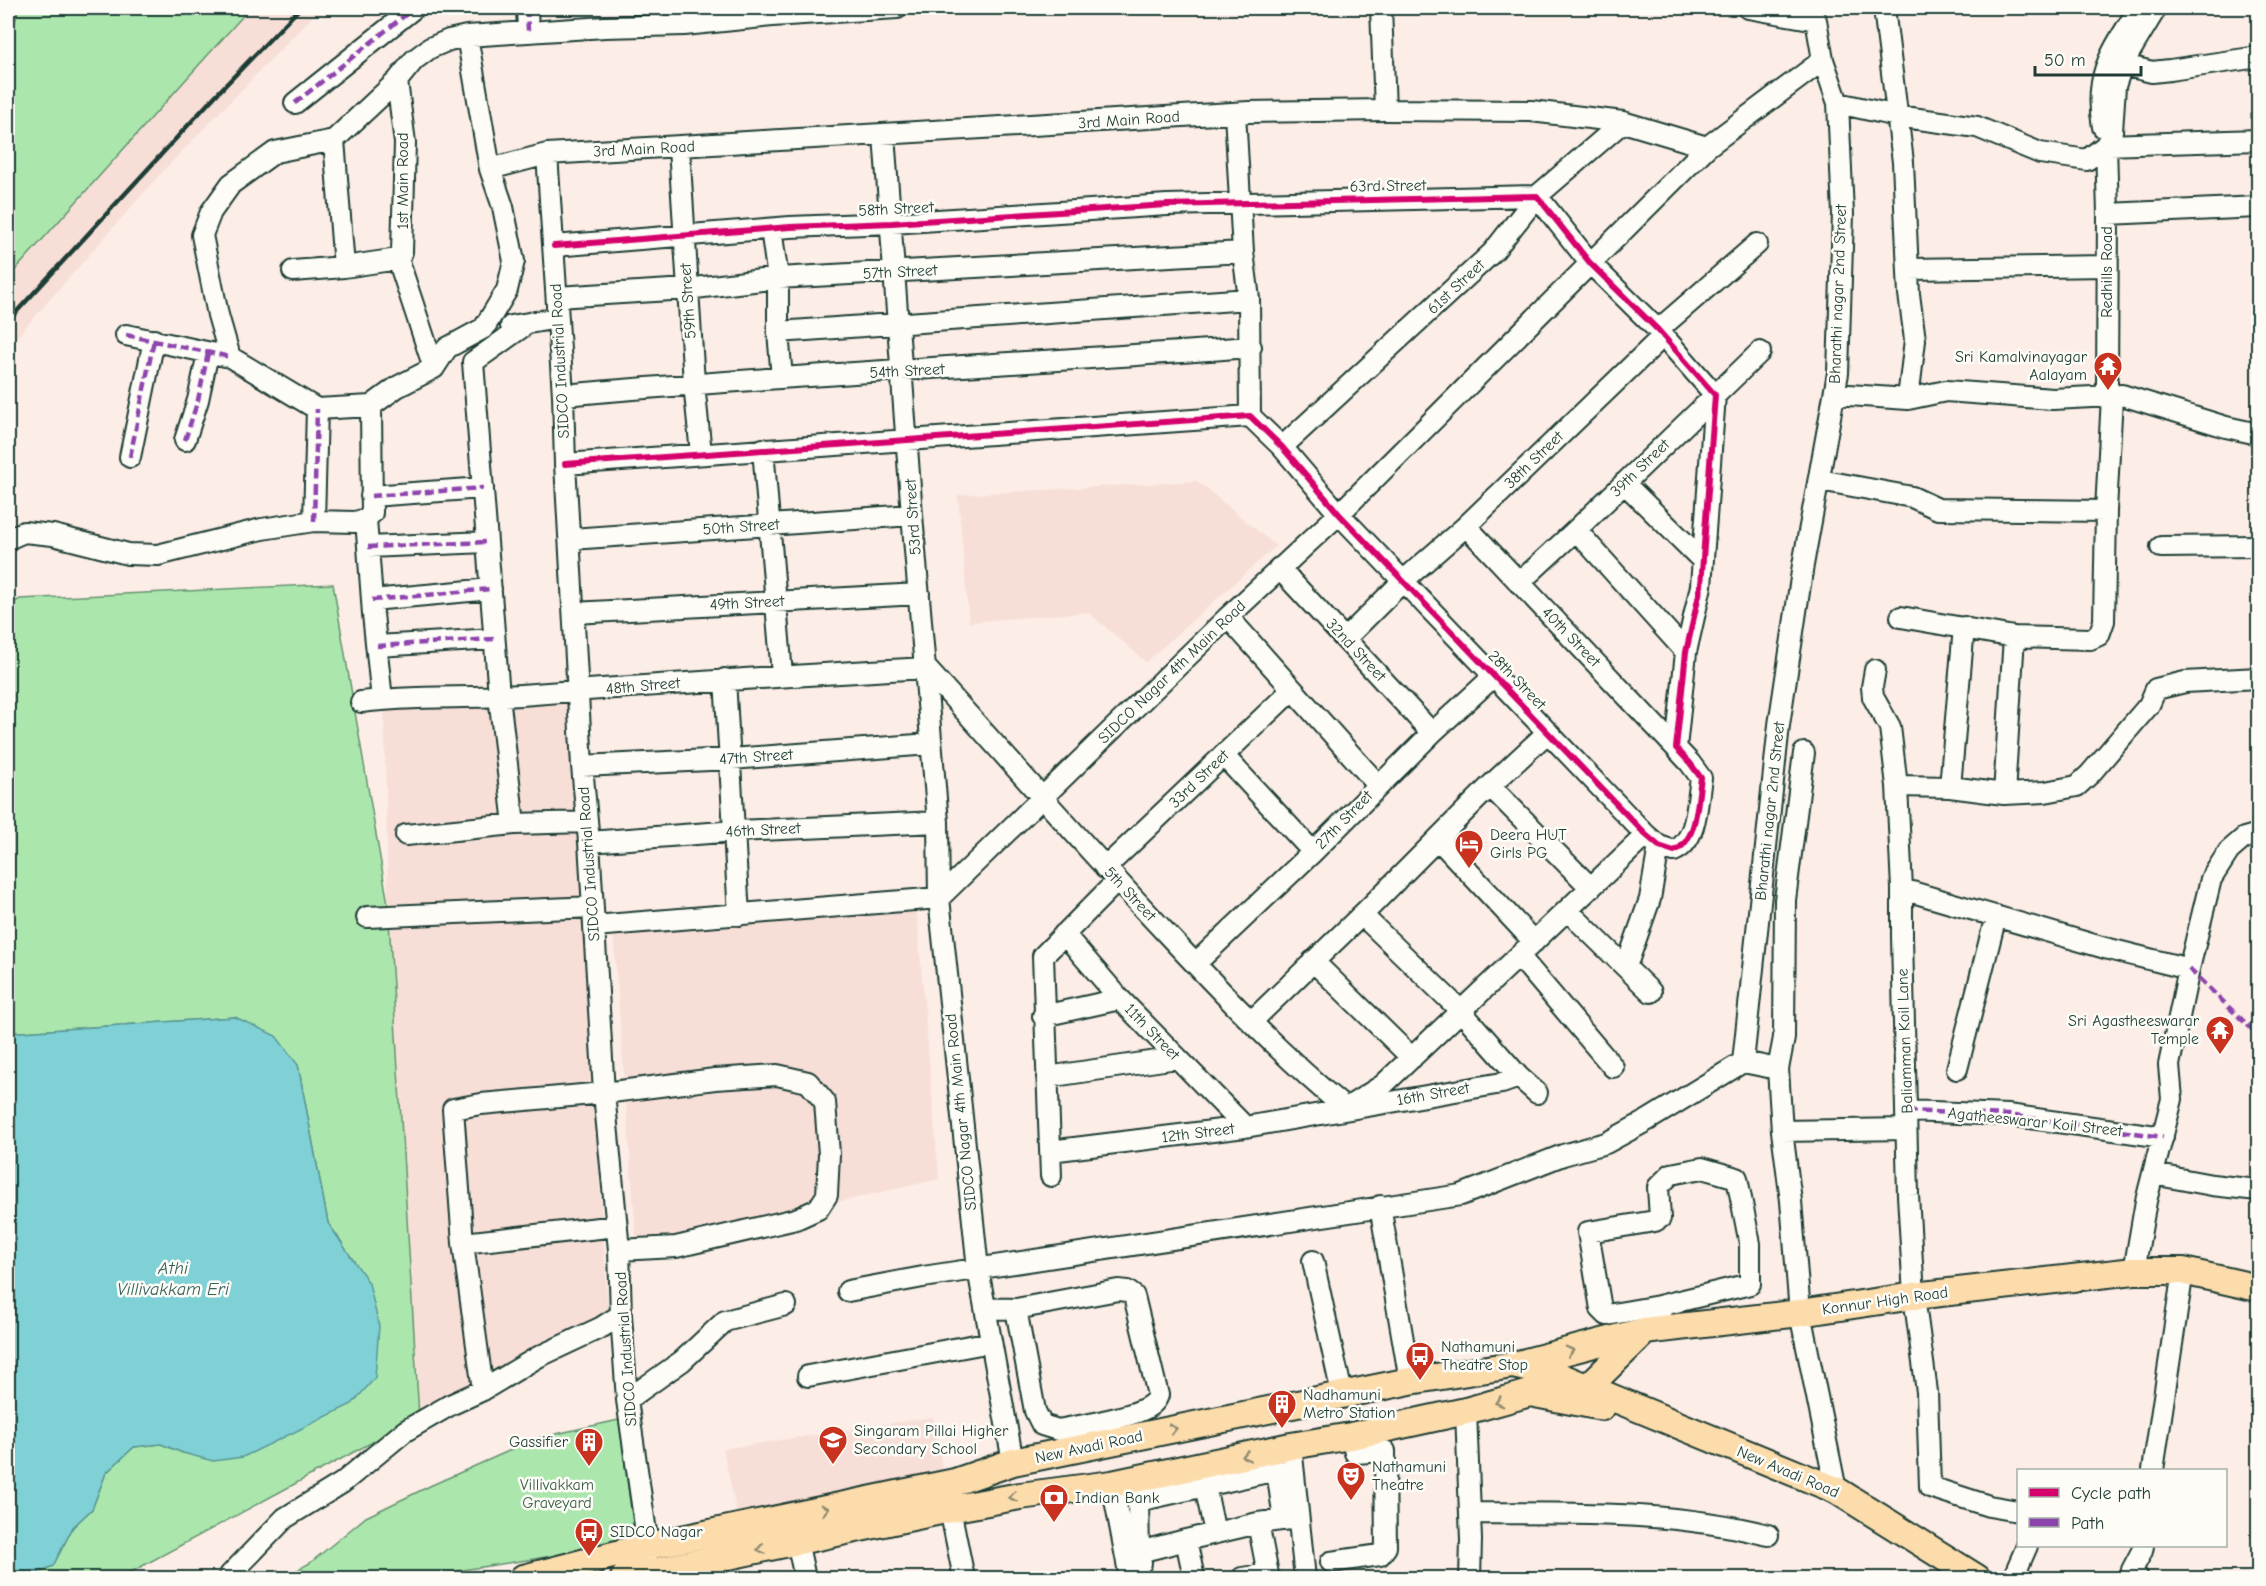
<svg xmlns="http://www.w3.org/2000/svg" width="2266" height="1586" font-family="'Comic Neue',sans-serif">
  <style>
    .built { fill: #f7dfd7 }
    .green { fill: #abe7ad; stroke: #659270; stroke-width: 1.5 }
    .water { fill: #7fd1d5; stroke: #599695; stroke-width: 1.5 }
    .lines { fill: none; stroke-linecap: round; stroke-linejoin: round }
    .minor-casing { stroke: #1f3d34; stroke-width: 24 }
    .major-casing { stroke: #1f3d34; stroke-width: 30 }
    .minor { stroke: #fdfcf7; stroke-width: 20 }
    .major { stroke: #fddcac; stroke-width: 26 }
    .rail { stroke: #1f3d34; stroke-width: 4.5 }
    .quiet { stroke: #8e44ad; stroke-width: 4.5; stroke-dasharray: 9 4.5; stroke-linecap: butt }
    .cycleway-casing { stroke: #fdfcf7; stroke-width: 10 }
    .cycleway { stroke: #d6006c; stroke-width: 6 }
    .oneway { stroke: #8e8c70 }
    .labels { text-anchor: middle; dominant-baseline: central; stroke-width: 5; stroke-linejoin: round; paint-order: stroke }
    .street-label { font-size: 16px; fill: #1f3d34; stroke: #fdfcf7 }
    .poi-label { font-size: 16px; fill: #1f3d34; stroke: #fdfcf7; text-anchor: start }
    .park-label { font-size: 16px; fill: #3b5f4c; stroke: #fdfcf7 }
    .water-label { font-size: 18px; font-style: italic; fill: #37625c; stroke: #fdfcf7 }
  </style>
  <rect width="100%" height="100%" fill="#fcede6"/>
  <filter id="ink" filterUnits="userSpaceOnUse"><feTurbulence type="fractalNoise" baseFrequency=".0167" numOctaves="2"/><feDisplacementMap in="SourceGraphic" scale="12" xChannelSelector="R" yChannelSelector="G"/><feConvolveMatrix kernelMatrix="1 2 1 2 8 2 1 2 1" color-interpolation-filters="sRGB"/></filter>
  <g filter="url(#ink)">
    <!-- built -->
    <path class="built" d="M8,8H321L163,171L8,347Z
      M1197,481L1276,546L1146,662L1088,612L969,622L958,495Z
      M567,687L608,1310L419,1417L388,904L384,701Z
      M916,905L939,1179L637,1248L613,930Z
      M933,1417L944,1480L738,1518L723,1449Z"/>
    <!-- green -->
    <path class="green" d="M18,8H250L8,278V55Z
      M333,584L388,904L419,1417L120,1578H26L53,1566L73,1527L92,1509L106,1473L134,1447L161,1444L183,1453L343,1244L328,1223L298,1065L235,1017L8,1033V606L20,599Z
      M619,1420L635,1538L559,1555L456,1571L431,1578H283L310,1563L366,1517L432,1485L538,1438Z"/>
    <!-- water -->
    <path class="water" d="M235,1017L276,1036L298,1065L328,1223L369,1283L379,1326L375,1378L352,1404L243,1457L213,1461L183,1453L161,1444L134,1447L106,1473L92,1509L73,1527L53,1566L26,1578H8V1033Z"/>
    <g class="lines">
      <!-- minor casing -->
      <g class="minor-casing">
        <path id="minor" d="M527,8L528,31
          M1381,8L1385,110
          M1748,8L1816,20L1823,60L1838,103L1897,116L1977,127L2040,153L2087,160L2106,145L2258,140
          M1884,8L1903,162L1909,294L1915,340L1908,399
          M2156,8L2123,63L2115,86L2112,131L2106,145L2108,214L2107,386L2112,396L2122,395L2226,427L2258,434
          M467,36L490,169L503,207L514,261L507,290L484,328L447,348L434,368L397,387L371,406L317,409L230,357L218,315L202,235L211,212L231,184L275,152L334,140L397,81L414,60L430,48L449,40L467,36L605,27L684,25L772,16L897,8
          M2132,67L2152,72L2170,70L2258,57
          M295,103L414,8
          M1235,113L1243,252L1249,299L1250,416
          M2103,127C2093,73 2113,51 2139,8
          M334,140L344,267
          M679,148L694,383L701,454
          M547,154L563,395L565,464L582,766L589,842L604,1093L619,1250L621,1315L627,1400L648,1546L646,1560
          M490,169L547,154L1249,112L1385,110L1531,111L1623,122L1707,147
          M2108,214L2258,207
          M771,229L778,278V332L782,378
          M554,246L790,227L892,223L1167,205L1537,196L1590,263L1658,330L1715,395L1701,586L1686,652L1676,748L1690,763L1701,778C1697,801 1698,841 1674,851L1659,846L1646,835L1339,514L1282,447L1250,416L565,464
          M398,259L434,368
          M1909,269L2107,266
          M293,271L344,267L398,259L402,252L405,143L397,81
          M557,297L687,289L778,278L1243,252
          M511,326L558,318
          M1658,330L1757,244
          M778,332L1249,299
          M126,335L230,357
          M1834,394L1908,399L1946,391L2053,399L2112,396L2106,511L2104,621L2099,635L2090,639L2014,637L1901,617
          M563,395C792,374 1022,364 1251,347
          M185,440L198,400L208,353
          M1282,447L1493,252L1537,196L1623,122
          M763,449L782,675
          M130,457L154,340
          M1820,480L1912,497L1938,509L2106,511
          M1624,483L1701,559
          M371,496L483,488
          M366,519L373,614L382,700
          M314,521L317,409
          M1466,526L1676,748
          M1576,530L1686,652
          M8,539L24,532L53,535L128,554L158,555L262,529L314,521L355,522L366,519L372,513L371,406
          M571,539L912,515
          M368,547L487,542
          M2161,547L2258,546
          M1279,568L1432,733
          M1519,583L1576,530L1760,352
          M372,600L491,589
          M574,613L919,594
          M1228,617L1378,785
          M1345,639L1403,581L1466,526L1662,337
          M377,646L494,639
          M1875,670L1872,687L1873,697L1890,727L1897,786L1902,889V937L1908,1195L1914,1296L1927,1392L1930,1487L1989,1506L2018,1511
          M725,679L739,915
          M361,702C414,695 468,699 521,695C656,685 791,675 926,668C1007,757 1085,847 1167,934C1224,995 1282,1056 1346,1109
          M1223,755L1313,852
          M582,766L731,759L930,744
          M1490,786L1591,888
          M1897,786L1950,787L2004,794L2045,792L2077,786L2090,774L2149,705L2156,689L2185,682L2258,678
          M1950,787L1964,627
          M2004,794L2014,637
          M514,824L499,696L473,362L525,325
          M406,835L514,824L587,822
          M1438,839L1534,942
          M589,842L736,831L938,822
          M1105,868L1292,690
          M1902,889L2105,948L2189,969
          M1567,910L1651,992
          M1362,915L1461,1011L1519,1077L1537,1093
          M367,917L593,907
          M594,926L939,898L938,822L912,515L884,135
          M1064,934L1120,999L1245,1127
          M1519,956L1613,1067
          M1313,961L1412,1058
          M1195,964L1313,852L1432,733L1494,676
          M1626,967L1650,899L1659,846
          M1043,1016L1120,999
          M1252,1021L1369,908L1490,786L1548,732
          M1743,1062L1779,725L1803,565L1838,373L1843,214L1838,103
          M1743,1062L1778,1069L1782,1131L1791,1201L1800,1313L1836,1490
          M1778,1069L1784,1038L1785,900L1804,753
          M1957,1069L1996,916
          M1047,1077L1177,1058
          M1353,1104L1383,1085L1646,835
          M1907,1111L2008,1115L2163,1137
          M1782,1131L1906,1129
          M1050,1151L1245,1127L1502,1083L1519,1077
          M2153,1174L2212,1185L2258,1190
          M1051,1176L1043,956L1117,881
          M1380,1206L1410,1381
          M463,1243L617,1226
          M1313,1261L1342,1394
          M2134,1271L2146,1201L2172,1099L2169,1065L2189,969L2211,879L2229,851L2244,838L2258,834
          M848,1291L923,1277L1461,1195L1563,1155L1606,1143L1648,1120L1743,1062
          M1659,1306L1607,1315L1601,1309L1588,1232L1655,1221L1660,1218L1658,1187L1671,1174L1702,1168L1737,1178L1750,1244V1284L1659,1306L1662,1329
          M985,1308L1016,1309L1118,1290L1127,1291L1134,1296L1158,1395C1153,1413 1117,1417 1100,1422L1106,1443
          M1016,1309L1035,1411L1042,1425L1058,1430L1100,1422
          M808,1376L991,1342
          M483,1390L463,1243L453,1109L481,1104L604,1093L715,1079L777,1075L808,1082L825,1102L829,1154L827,1195L818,1209L796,1219L676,1247L619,1250
          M627,1400L682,1361L725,1321L786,1305
          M1466,1411L1471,1540L1470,1578
          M1291,1446L1305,1578
          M1013,1462L978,1269L939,898L1228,617L1339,514L1707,147L1823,60
          M2153,1470L2183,1271
          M1112,1484L1130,1578
          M1205,1486L1215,1533
          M950,1509L964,1578
          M1470,1513C1570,1514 1671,1510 1768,1535
          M797,1541L805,1578
          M1139,1552L1138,1501L1277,1470L1284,1520
          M1331,1562L1380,1555L1386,1547L1385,1451L1355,1453L1351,1436
          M1141,1563L1139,1552L1186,1540
          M233,1578L230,1575L285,1518L342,1483L405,1431L450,1405L483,1390L538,1357L602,1327L621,1315
          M1194,1578L1186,1540L1258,1523
          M1242,1578L1268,1574L1258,1523L1297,1518
          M2013,1578L2027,1546
          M2138,1578L2132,1570L2142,1551L2143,1546"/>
      </g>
      <!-- major casing -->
      <g class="major-casing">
        <path id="major" d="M1518,1364L1644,1331L1800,1313L1914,1296L2134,1271H2183L2258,1288
          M1582,1402L1587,1388L1644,1332
          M523,1578L648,1546L955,1482L1013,1462L1410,1381L1513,1365L1557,1375L1836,1490L1977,1578
          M624,1578L950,1509L1020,1496L1112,1484L1291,1446L1351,1436L1466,1411L1530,1393L1602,1407"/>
      </g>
      <!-- minor -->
      <use href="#minor" class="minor"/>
      <!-- major -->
      <use href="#major" class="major"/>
      <!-- rail -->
      <path class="rail" d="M8,321L215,96L300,8"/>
      <!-- quiet -->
      <path class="quiet" d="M527,8L528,31
        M295,103L414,8
        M126,335L230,357
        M185,440L198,400L208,353
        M130,457L154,340
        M371,496L483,488
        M314,521L317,409
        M368,547L487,542
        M372,600L491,589
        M377,646L494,639
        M2189,969L2258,1035
        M1907,1111L2008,1115L2163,1137"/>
      <!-- cycleway casing -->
      <g class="cycleway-casing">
        <path id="cycleway" d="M554,246L790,227L892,223L1167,205L1537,196L1590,263L1658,330L1715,395L1701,586L1686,652L1676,748L1690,763L1701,778C1697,801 1698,841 1674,851L1659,846L1646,835L1339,514L1282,447L1250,416L565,464"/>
      </g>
      <!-- cycleway -->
      <use href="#cycleway" class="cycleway"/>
    </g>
    <!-- one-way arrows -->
    <defs><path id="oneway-chevron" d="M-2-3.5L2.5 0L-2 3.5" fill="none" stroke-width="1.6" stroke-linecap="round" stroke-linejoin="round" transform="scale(1.5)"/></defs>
    <g class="oneway">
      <use href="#oneway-chevron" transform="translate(1570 1351) rotate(-14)"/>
      <use href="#oneway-chevron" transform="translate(1499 1402) rotate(165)"/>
      <use href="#oneway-chevron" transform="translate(1173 1429) rotate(-12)"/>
      <use href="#oneway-chevron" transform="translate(1246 1456) rotate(168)"/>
      <use href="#oneway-chevron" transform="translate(1013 1497) rotate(170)"/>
      <use href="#oneway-chevron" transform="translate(825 1509) rotate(-12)"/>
      <use href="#oneway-chevron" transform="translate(761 1549) rotate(168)"/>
    </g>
  </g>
  <!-- icons -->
  <defs>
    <g id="temple-pin" transform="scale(1.5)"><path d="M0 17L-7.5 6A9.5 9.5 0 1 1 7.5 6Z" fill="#c8321e" stroke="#fdfcf7"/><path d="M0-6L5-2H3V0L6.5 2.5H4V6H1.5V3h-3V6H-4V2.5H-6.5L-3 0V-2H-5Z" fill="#fff"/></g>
    <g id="hotel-pin" transform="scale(1.5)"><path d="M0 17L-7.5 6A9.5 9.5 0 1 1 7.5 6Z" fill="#c8321e" stroke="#fdfcf7"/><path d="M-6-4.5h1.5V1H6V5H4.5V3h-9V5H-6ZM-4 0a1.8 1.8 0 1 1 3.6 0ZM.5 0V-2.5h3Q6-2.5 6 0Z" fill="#fff"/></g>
    <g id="bus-pin" transform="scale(1.5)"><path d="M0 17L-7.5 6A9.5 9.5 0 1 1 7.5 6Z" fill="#c8321e" stroke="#fdfcf7"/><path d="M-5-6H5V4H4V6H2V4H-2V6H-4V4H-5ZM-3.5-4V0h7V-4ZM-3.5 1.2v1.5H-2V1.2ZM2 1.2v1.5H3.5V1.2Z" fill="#fff"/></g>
    <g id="building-pin" transform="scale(1.5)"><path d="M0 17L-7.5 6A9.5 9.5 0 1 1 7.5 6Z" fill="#c8321e" stroke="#fdfcf7"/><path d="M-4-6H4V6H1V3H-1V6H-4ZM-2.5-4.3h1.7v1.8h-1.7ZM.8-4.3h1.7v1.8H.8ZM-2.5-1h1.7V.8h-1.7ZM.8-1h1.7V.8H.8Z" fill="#fff"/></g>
    <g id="school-pin" transform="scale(1.5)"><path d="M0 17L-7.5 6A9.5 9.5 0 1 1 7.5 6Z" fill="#c8321e" stroke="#fdfcf7"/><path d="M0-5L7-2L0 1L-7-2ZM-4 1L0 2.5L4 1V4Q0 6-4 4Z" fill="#fff"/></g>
    <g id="theatre-pin" transform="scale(1.5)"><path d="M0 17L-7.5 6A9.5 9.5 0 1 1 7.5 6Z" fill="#c8321e" stroke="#fdfcf7"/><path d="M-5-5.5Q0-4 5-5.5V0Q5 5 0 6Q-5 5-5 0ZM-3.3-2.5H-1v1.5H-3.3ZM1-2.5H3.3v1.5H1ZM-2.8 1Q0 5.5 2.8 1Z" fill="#fff"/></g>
    <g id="bank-pin" transform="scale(1.5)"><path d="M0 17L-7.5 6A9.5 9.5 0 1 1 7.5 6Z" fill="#c8321e" stroke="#fdfcf7"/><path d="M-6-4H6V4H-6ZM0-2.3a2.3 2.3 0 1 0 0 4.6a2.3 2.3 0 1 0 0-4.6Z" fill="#fff"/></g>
  </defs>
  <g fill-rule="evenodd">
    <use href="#temple-pin" x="2108" y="366"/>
    <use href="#hotel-pin" x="1469" y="844"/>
    <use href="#temple-pin" x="2220" y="1030"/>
    <use href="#bus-pin" x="1420" y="1356"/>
    <use href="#building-pin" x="1282" y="1404"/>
    <use href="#school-pin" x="833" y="1440"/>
    <use href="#building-pin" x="589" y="1442"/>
    <use href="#theatre-pin" x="1351" y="1476"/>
    <use href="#bank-pin" x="1054" y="1498"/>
    <use href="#bus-pin" x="589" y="1532"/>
  </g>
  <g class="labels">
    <!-- street labels -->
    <g class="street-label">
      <text transform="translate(1129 120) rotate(-4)">3rd Main Road</text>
      <text transform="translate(644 149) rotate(-3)">3rd Main Road</text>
      <text transform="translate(403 181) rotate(-90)">1st Main Road</text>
      <text transform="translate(1388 186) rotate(-1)">63rd Street</text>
      <text transform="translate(896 209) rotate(-3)">58th Street</text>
      <text transform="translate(900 272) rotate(-3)">57th Street</text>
      <text transform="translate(2107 272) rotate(-90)">Redhills Road</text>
      <text transform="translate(1456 287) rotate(-43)">61st Street</text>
      <text transform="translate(1838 294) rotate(-88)">Bharathi nagar 2nd Street</text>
      <text transform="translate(688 301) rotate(-94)">59th Street</text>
      <text transform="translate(560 361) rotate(-93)">SIDCO Industrial Road</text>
      <text transform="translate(907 371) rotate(-3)">54th Street</text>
      <text transform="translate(1534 460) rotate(-44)">38th Street</text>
      <text transform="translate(1640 468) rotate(-44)">39th Street</text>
      <text transform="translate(913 517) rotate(-94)">53rd Street</text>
      <text transform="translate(741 527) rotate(-4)">50th Street</text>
      <text transform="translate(747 603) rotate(-3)">49th Street</text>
      <text transform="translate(1571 637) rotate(46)">40th Street</text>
      <text transform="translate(1356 650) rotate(47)">32nd Street</text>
      <text transform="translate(1172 672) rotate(-44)">SIDCO Nagar 4th Main Road</text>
      <text transform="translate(1517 680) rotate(46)">28th Street</text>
      <text transform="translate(643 686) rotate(-5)">48th Street</text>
      <text transform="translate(756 757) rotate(-4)">47th Street</text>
      <text transform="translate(1199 779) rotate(-44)">33rd Street</text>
      <text transform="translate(1770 811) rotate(-84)">Bharathi nagar 2nd Street</text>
      <text transform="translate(1344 820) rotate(-46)">27th Street</text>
      <text transform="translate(763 830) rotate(-3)">46th Street</text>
      <text transform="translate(589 864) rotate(-94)">SIDCO Industrial Road</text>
      <text transform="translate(1130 894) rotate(47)">5th Street</text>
      <text transform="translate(1152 1032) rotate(46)">11th Street</text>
      <text transform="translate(1905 1041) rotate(-92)">Baliamman Koil Lane</text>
      <text transform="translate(1433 1094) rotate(-10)">16th Street</text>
      <text transform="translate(961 1112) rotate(-96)">SIDCO Nagar 4th Main Road</text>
      <text transform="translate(2035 1122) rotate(6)">Agatheeswarar Koil Street</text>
      <text transform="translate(1198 1133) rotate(-7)">12th Street</text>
      <text transform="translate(1885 1301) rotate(-8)">Konnur High Road</text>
      <text transform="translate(626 1349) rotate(-94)">SIDCO Industrial Road</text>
      <text transform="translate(1089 1447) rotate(-12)">New Avadi Road</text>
      <text transform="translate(1788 1472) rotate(23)">New Avadi Road</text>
    </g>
    <!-- poi labels -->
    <g class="poi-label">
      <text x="2087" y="357" text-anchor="end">Sri Kamalvinayagar<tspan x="2087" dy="18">Aalayam</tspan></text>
      <text x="1490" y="835">Deera HUT<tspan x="1490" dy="18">Girls PG</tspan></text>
      <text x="2199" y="1021" text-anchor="end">Sri Agastheeswarar<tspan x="2199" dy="18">Temple</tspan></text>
      <text x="1441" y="1347">Nathamuni<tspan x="1441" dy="18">Theatre Stop</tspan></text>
      <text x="1303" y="1395">Nadhamuni<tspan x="1303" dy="18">Metro Station</tspan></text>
      <text x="854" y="1431">Singaram Pillai Higher<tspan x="854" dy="18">Secondary School</tspan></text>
      <text x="568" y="1442" text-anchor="end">Gassifier</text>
      <text x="1372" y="1467">Nathamuni<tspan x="1372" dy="18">Theatre</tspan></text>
      <text x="1075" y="1498">Indian Bank</text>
      <text x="610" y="1532">SIDCO Nagar</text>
    </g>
    <!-- park labels -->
    <g class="park-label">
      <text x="557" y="1485">Villivakkam<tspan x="557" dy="18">Graveyard</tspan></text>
    </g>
    <!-- water labels -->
    <g class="water-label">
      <text x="173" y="1268">Athi<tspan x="173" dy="21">Villivakkam Eri</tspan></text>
    </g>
  </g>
  <!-- margin -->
  <rect width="2266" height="1586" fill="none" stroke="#fdfcf7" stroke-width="30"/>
  <rect x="15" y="15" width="2236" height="1556" fill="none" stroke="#1f3d34" stroke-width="2" filter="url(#ink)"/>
  <!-- legend -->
  <rect x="2017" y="1469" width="210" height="78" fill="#fdfcf7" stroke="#a4b0a9" stroke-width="1.5"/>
  <rect x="2029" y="1488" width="30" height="9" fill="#d6006c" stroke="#a4b0a9" stroke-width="1.5"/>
  <text x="2071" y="1499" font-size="18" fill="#1f3d34">Cycle path</text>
  <rect x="2029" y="1518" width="30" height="9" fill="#8e44ad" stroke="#a4b0a9" stroke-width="1.5"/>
  <text x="2071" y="1529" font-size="18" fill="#1f3d34">Path</text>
  <!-- scale -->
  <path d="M2035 66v9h106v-9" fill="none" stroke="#1f3d34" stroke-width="3"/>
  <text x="2044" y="66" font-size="18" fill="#1f3d34" stroke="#fdfcf7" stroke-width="4.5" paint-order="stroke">50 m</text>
</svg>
